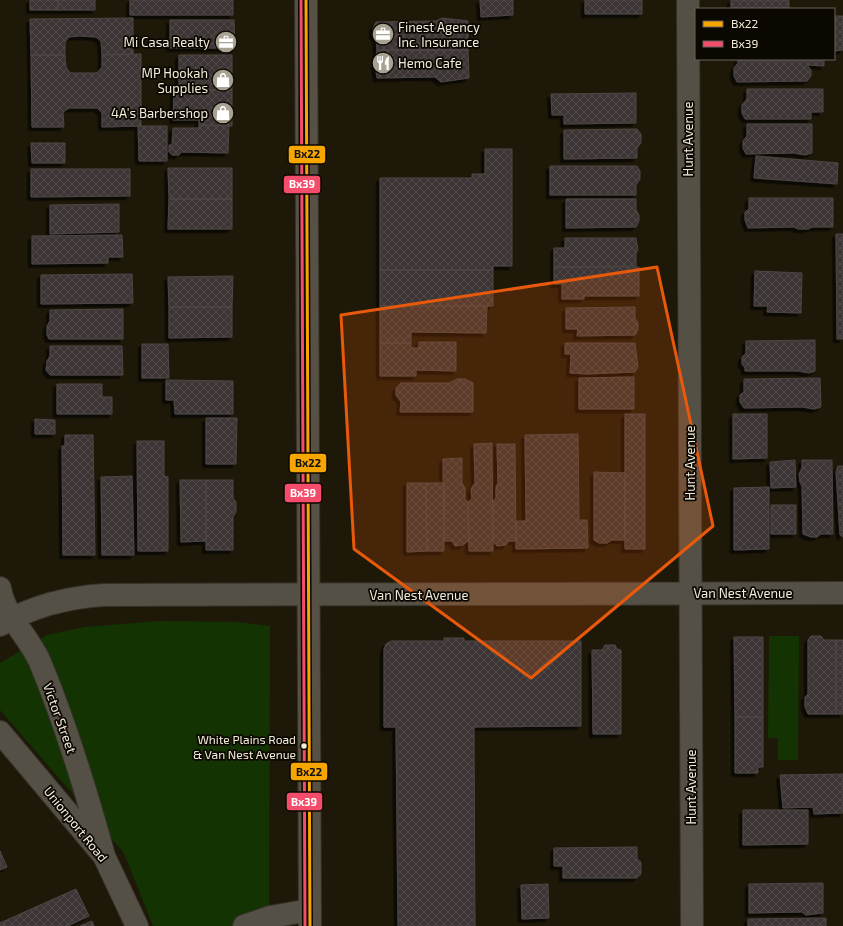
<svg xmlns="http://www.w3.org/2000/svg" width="843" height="926" font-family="'Exo 2',sans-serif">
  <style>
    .green { fill: #133302 }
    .building { fill: url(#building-cross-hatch); stroke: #4c4645; filter: url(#shadow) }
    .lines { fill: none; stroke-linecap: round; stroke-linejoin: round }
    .street-casing { stroke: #373229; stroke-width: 24 }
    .secondary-casing { stroke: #373229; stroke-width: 24 }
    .street { stroke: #555045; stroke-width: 22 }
    .secondary { stroke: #575044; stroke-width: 22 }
    .bus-1-casing { stroke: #0b0701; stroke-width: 6 }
    .bus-2-casing { stroke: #0b0701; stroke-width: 6 }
    .bus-1 { stroke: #f7a600; stroke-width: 3 }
    .bus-2 { stroke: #f44d6c; stroke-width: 3 }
    .marked { fill: #e8590c; fill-opacity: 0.2; stroke: #e8590c; stroke-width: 3; stroke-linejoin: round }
    .bus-dot { fill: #f3ecdb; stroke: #0b0701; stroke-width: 1.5 }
    .labels { text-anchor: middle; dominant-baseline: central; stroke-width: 3.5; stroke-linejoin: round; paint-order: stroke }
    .bus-label { font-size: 12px; fill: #f3ecdb; stroke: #0b0701; text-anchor: end }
    .poi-label { font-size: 13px; fill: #f3ecdb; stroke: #0b0701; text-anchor: end }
    .street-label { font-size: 13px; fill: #f3ecdb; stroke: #0b0701 }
    .line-badge { stroke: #0b0701; stroke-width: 1.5 }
    .badge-label { font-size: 11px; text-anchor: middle; font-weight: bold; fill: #fff }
    .pale-badge-label { font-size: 11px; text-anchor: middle; font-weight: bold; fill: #111 }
  </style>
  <defs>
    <pattern id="building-cross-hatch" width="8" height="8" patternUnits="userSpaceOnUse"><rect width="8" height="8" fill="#3c3634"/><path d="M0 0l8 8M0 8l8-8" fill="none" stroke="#4f4a47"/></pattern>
    <filter id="shadow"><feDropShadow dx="-3.5" dy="3.5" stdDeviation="0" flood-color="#0009"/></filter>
  </defs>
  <rect width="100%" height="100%" fill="#1e1809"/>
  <!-- green -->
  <path class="green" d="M160,621L236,622L270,626L269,926H153L124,853L0,710V663L47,635L84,627Z
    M769,636H799L798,760H778V738H768Z"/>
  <!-- building -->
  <path class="building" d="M30,0H58V10H30Z
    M58,0H95V10H58Z
    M130,0H233V15H130Z
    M480,0H513V15L481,17Z
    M585,0H642V14H585Z
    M731,0H789V9H731Z
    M834,16H843V50L834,51Z
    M133,18V54L102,55L101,41L96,37L79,36L69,37L65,42V55H31L30,19Z
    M442,18L468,21V50H377L376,39L373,35V28L376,22L436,21Z
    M170,20H234L235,48H170Z
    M377,50H468L469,78L441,82L435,77L377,78L375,65Z
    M141,54V126L102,127V113L97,108H69L63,112L64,127H32L31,55H65L66,67L70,73H97L102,67V55Z
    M179,55H232V90H179Z
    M738,59H824V66L807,65L811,70V76L807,81L737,82L734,76V68L738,63Z
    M747,89H823V112H811V119H745L742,113V105L747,99Z
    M174,90H232V126L199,125V120H173Z
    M636,93V123L564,124V115H552L551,94Z
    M747,124H812V153L805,155L794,153L746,154L743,148V141L747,136Z
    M199,125L229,126L228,153L181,152L179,155H172L169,152V145H172L173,128H199Z
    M138,126H167V161H139Z
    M637,129L641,134V143L637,148V158L564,159V130Z
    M31,143H65V163H32Z
    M485,149H512V266H493V270H380V178H472V174H485Z
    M756,156L838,163L837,184L754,178Z
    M550,166H637L640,171V179L636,185V195H550Z
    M168,168H232V199H169Z
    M31,169H130V196L31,197Z
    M749,198H833V227H812L808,229H798L794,227L748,228L745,220V212L749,209Z
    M169,199H232V229H168Z
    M566,199H636V210L639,215V221L636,227L566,228Z
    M119,204V232L50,234V205Z
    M836,234H843V339H837Z
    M122,235L123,257H108V263L32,264V236Z
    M565,238H636L638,250L636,253V266L554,267V248H565Z
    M554,267H639V296H584V299H562V284H554Z
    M380,270H493V306H380Z
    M755,271L802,273L801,313L767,312L768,306H754Z
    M132,274L133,303L41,304V275Z
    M233,276L232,307H169L168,277Z
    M380,306H487L486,333L411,332V343H380Z
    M169,307H232V337L169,338Z
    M635,307V318L638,323V330L635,335L577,336L578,329H566V308Z
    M123,309V339H49L47,335V326L50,321V310Z
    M815,340V371L809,373L798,371H745V368L742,364V357L746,353V341Z
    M419,342H456V371L416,370V376H380V343H411V348H419Z
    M565,343H635L638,367L635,372L587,374L570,373L571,354H565Z
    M142,344H168L169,378H142Z
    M50,346H122L123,375H50L46,370L47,361L50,356Z
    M634,377V409H579V378Z
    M820,378L821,407L814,409L802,407L744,408L740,402V395L744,392V379Z
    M457,379H465L473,383V412H400L401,402L396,395V388L401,383H449Z
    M166,380L233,381V414H175L174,400H166Z
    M57,384H102V397H112V414H57Z
    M625,414H645V549H625Z
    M733,414H767V458L733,459Z
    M206,418H237L236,464H206Z
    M35,419L55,420V434H35Z
    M578,434L579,520H587L588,548L516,549V521H526L525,435Z
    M65,435H93L95,555H63L62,446H65Z
    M137,441H164V476L168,477V551H138Z
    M492,443L493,551H469L468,502L472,499L471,489L475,483L474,444Z
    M497,444H515L516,541H509L506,545L497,546L493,541V501L496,498V487L498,483Z
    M462,458V483L465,488V499L468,502L469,540L463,545L455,546L452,541H444L443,459Z
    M795,460L796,487L771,488L770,462Z
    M802,460H832L833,534H821L817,537H811L803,534L802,486L800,482L799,474L802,468Z
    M838,466H843V537L840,535L836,472Z
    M594,472L625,473V540H612L607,543H599L594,540Z
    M132,476L134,555H102L101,477Z
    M180,480H206V541L181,542Z
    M206,480H233V498L236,502V512L233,517V550H206Z
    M407,483H426L427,551L407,552Z
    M426,483H444V551H427Z
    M769,487V549L734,550V488Z
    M771,505H796V534H771Z
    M811,636H821L824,640H836V714H808L805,707V697L808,694V640Z
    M734,637H763V717H735Z
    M444,638H464V641H581V726L474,727L475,926H398L396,727H384V649L386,644L391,641H444Z
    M836,640H843V714H836Z
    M605,645H615L617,649L621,650V734H593L592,650H602Z
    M735,717H763V767H758V773H735Z
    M843,774V813L814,814L813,807L783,808L780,775Z
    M743,810H808V844L743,845Z
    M637,847V859L641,862V874L637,878H563V866H554V848Z
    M0,851L7,867L0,870Z
    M823,883V913L806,915L802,912L749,913V884Z
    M548,884L549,918L522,919L521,885Z
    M76,889L89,916L68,926H0V923Z
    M826,918V926H748V919Z
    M92,921L94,926H80Z"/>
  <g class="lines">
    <!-- street casing -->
    <g class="street-casing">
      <path id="street" d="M688,0L692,926
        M0,588C5,617 28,635 40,662C66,725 86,790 104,856
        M0,625C33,606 67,597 105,595L843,593
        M0,732L104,856L137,926
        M244,926L270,917L310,910"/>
    </g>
    <!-- secondary casing -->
    <g class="secondary-casing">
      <path id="secondary" d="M306,0L310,926"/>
    </g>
    <!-- street -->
    <use href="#street" class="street"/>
    <!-- secondary -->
    <use href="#secondary" class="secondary"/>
    <!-- bus-1 casing -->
    <g class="bus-1-casing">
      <path id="bus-1" d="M306,0L310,926"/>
    </g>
    <!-- bus-2 casing -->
    <g class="bus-2-casing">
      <path id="bus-2" d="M301,0L305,926"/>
    </g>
    <!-- bus-1 -->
    <use href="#bus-1" class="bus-1"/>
    <!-- bus-2 -->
    <use href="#bus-2" class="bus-2"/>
  </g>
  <!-- marked area -->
  <path class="marked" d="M657,267L713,526L531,678L354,549L341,315Z"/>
  <!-- icons -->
  <defs>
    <g id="office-disc" transform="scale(1.15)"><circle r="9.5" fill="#a8a292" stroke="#0b0701"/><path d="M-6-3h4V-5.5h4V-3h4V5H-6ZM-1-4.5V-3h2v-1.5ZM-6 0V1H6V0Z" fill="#fff"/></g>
    <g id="restaurant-disc" transform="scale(1.15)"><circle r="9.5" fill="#a8a292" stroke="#0b0701"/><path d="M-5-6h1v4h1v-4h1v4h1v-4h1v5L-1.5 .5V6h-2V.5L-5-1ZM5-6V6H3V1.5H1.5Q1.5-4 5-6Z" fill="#fff"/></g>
    <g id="shop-disc" transform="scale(1.15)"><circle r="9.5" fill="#a8a292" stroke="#0b0701"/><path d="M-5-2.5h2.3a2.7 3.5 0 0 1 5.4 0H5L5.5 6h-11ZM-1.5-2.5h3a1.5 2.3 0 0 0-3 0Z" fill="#fff"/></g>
  </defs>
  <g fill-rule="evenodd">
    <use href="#office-disc" x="383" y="34"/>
    <use href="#office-disc" x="226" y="42"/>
    <use href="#restaurant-disc" x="383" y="63"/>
    <use href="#shop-disc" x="223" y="80"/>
    <use href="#shop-disc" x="223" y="113"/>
  </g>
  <!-- markers -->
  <circle class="bus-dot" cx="304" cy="746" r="3.5"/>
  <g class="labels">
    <!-- bus labels -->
    <g class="bus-label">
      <text x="296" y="739">White Plains Road<tspan x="296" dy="15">&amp; Van Nest Avenue</tspan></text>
    </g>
    <!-- poi labels -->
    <g class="poi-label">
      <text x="398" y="27" text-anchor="start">Finest Agency<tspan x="398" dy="15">Inc. Insurance</tspan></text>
      <text x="210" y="42">Mi Casa Realty</text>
      <text x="398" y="63" text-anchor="start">Hemo Cafe</text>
      <text x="208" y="73">MP Hookah<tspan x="208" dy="15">Supplies</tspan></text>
      <text x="208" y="113">4A's Barbershop</text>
    </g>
    <!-- street labels -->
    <g class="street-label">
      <text transform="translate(688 139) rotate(-90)">Hunt Avenue</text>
      <text transform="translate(690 463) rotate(-90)">Hunt Avenue</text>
      <text x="743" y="593">Van Nest Avenue</text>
      <text x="419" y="595">Van Nest Avenue</text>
      <text transform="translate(60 718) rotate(70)">Victor Street</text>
      <text transform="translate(691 787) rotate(-90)">Hunt Avenue</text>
      <text transform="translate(76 824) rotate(51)">Unionport Road</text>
    </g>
  </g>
  <g class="line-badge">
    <rect x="288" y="145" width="38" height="19" rx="4" fill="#f7a600"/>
    <rect x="283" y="175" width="38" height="19" rx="4" fill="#f44d6c"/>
    <rect x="289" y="453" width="38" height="20" rx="4" fill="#f7a600"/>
    <rect x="284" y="483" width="38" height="20" rx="4" fill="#f44d6c"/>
    <rect x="290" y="762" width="38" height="19" rx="4" fill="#f7a600"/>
    <rect x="286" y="792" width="37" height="19" rx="4" fill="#f44d6c"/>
  </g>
  <g class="badge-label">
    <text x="302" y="188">Bx39</text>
    <text x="303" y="497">Bx39</text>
    <text x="304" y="806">Bx39</text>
  </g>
  <g class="pale-badge-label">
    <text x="307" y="158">Bx22</text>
    <text x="308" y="467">Bx22</text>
    <text x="309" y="776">Bx22</text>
  </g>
  <!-- legend -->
  <rect x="695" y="8" width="140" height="52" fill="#0b0701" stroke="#686358"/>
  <rect x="703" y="21" width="20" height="6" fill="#f7a600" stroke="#686358"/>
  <text x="731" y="28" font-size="12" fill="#f3ecdb">Bx22</text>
  <rect x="703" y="41" width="20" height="6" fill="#f44d6c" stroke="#686358"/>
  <text x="731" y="48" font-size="12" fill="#f3ecdb">Bx39</text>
</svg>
